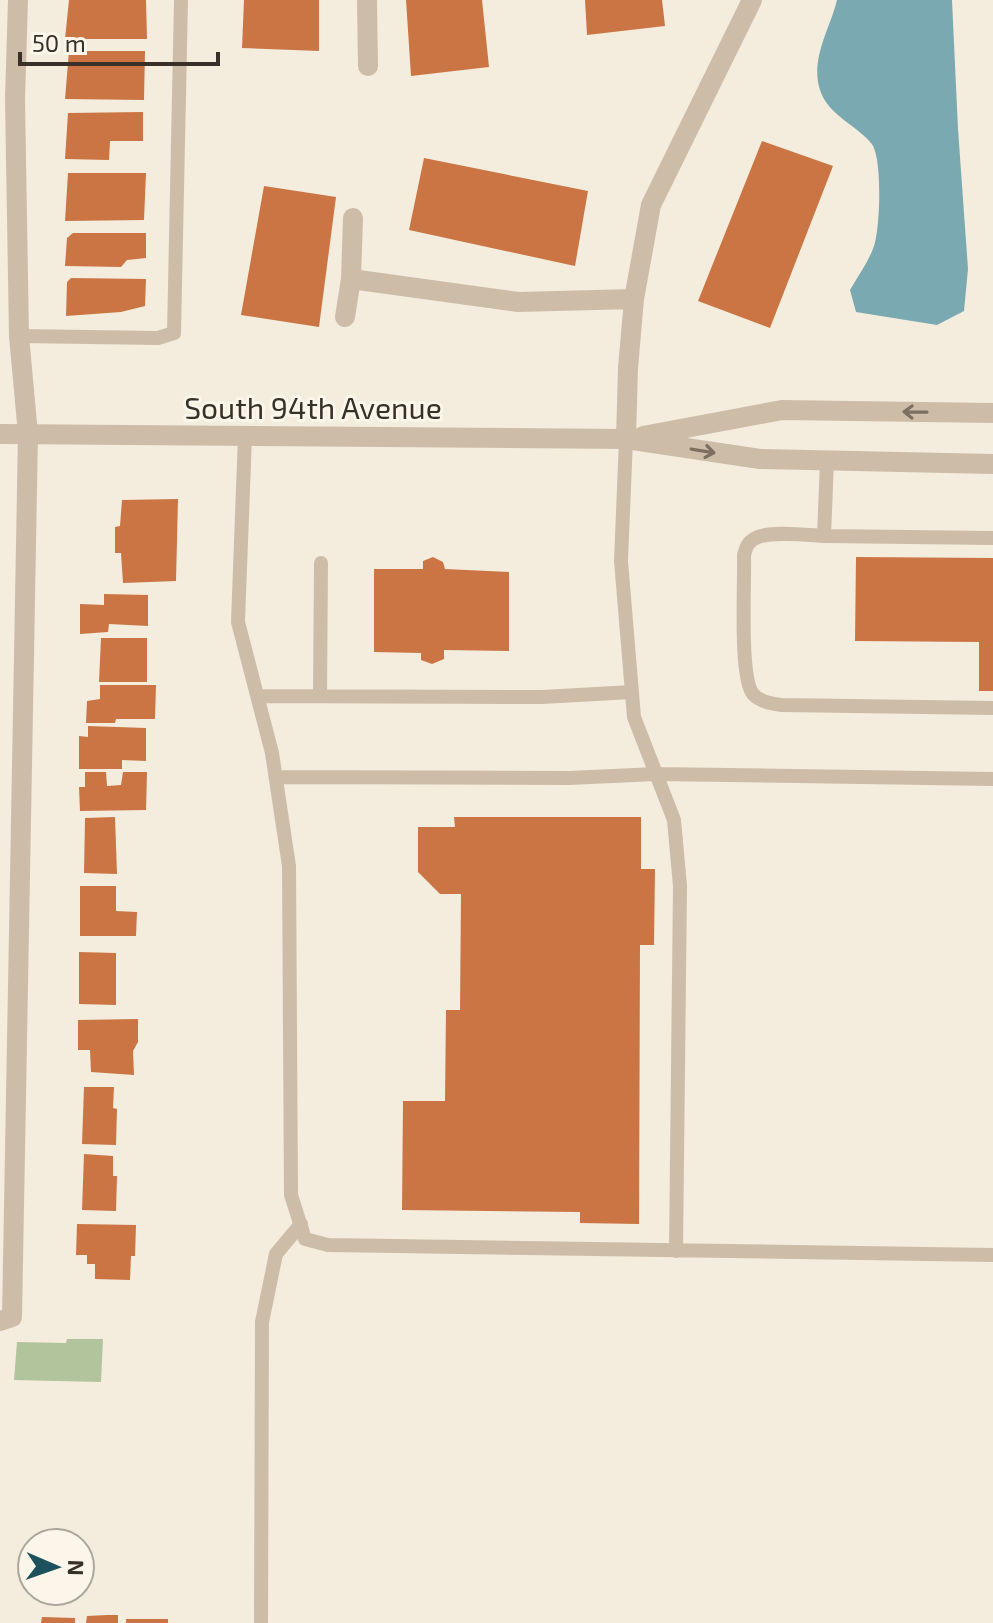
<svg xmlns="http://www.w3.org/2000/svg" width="993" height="1623" font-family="'Exo 2',sans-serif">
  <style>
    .green { fill: #b2c49c }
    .water { fill: #7ba9b2 }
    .building { fill: #cb7544 }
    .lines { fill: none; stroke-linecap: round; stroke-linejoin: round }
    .service { stroke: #cdbda8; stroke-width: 14 }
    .minor { stroke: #cdbda8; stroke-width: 20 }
    .tertiary { stroke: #cdbda8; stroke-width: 20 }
    .oneway { stroke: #7c6f62 }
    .labels { text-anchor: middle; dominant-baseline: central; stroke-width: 6; stroke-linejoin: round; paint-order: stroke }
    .street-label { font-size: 30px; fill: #393029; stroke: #fbf5ea }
  </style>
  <rect width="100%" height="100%" fill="#f4ecdd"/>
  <!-- green -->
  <path class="green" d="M67,1339H103L101,1382L14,1380L17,1342L66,1343Z"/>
  <!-- water -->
  <path class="water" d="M837,0H952L958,129L968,269L964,311L937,325L856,312L850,290C858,276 869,261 874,246C880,229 883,156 871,143C855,124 828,115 820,90C810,59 830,29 837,0Z"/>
  <!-- building -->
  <path class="building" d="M69,0H146L147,39H65Z
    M244,0H319V51L242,48Z
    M406,0H482L489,67L411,76Z
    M585,0H662L665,26L587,35Z
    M69,51H145L144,100L65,99Z
    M143,112V141H110L109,160L65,159L68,113Z
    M762,141L833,166L770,328L698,301Z
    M424,158L588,191L575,266L409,230Z
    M68,173H146L144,220L65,221Z
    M264,186L336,197L319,327L241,315Z
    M73,233H146V258L127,260L121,267L65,266L67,238Z
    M71,278L146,279L145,306L121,312L66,316L67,282Z
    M178,499L176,581L123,583L121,553H115V527L120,526L122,500Z
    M433,557L443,562L445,569L509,572V651L444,650V659L432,664L421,660V653L374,652V569H423V561Z
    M856,557L993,558V691H979V642L855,641Z
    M104,594L148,595V626L109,624L108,632L80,634V604L104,605Z
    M101,638H147V682H99Z
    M100,685H156L155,719H116L115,723H86L87,701L100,699Z
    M88,726L146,728V761L122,760V769H79V736L88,737Z
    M85,772H106L107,786L121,785L123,772H147L146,810L80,811L79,787H85Z
    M115,817L117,874L84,873L85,818Z
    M454,817H641V869H655L654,945H640L639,1224L580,1223V1212L402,1210L403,1101H445L446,1010H460L461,894H440L418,872V827H455Z
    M80,886H116V911L137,912L136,936H80Z
    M79,952L116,953V1005L79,1004Z
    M138,1019V1042L133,1051L134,1075L91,1072L90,1050H78V1020Z
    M84,1087H114L113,1108L117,1109L116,1145L82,1144Z
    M84,1154L113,1156V1176H117L116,1211L82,1210Z
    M77,1224L136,1225L135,1256H131L130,1280L95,1279V1264H87V1255H76Z
    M107,1615H118V1623H86L87,1616Z
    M42,1617L75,1618V1623H41Z
    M126,1619H168V1623H126Z"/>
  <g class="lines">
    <!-- service -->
    <path class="service" d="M19,336L158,338L174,333L181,0
      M245,436L238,622L272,753L289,866L291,1195L305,1239L328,1245L993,1255
      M626,439L621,561L634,717L674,820L680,886L676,1251
      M827,461L824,536L993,538
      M824,536C807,535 767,530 754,539C747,543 746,548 744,555C745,581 739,677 753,694C760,702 772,704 782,705L993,708
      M258,696L542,697L632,692
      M320,696L321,563
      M276,777L569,778L656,774L993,779
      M261,1623L262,1322L276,1254L301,1224"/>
    <!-- minor -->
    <path class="minor" d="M367,0L368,66
      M351,279L518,302L634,299
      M345,317L351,279L353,218
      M626,439L628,368L634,299L651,205L752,0
      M0,1321L12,1317L28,434L19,336L15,99L18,0"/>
    <!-- tertiary -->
    <path class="tertiary" d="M0,434L626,439L760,459L993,464
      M643,436L782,410L993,413"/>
  </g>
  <!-- one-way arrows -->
  <defs><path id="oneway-shaft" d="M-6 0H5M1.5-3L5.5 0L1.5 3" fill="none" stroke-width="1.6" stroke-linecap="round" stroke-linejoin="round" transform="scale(2)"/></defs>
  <g class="oneway">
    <use href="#oneway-shaft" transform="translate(915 412) rotate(-179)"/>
    <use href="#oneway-shaft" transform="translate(703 451) rotate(9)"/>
  </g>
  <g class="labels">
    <!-- street labels -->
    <g class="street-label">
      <text x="313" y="407">South 94th Avenue</text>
    </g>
  </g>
  <!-- north arrow -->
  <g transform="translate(56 1567) rotate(92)"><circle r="38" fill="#fbf5ea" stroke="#ada69d" stroke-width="2"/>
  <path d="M0-6L14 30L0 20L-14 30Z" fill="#1c515d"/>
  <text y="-12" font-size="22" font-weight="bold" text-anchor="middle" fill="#393029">N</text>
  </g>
  <!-- scale -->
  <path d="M20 52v12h198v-12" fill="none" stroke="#393029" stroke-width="4"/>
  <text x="32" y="52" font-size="24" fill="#393029" stroke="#fbf5ea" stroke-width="6" paint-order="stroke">50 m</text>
</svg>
